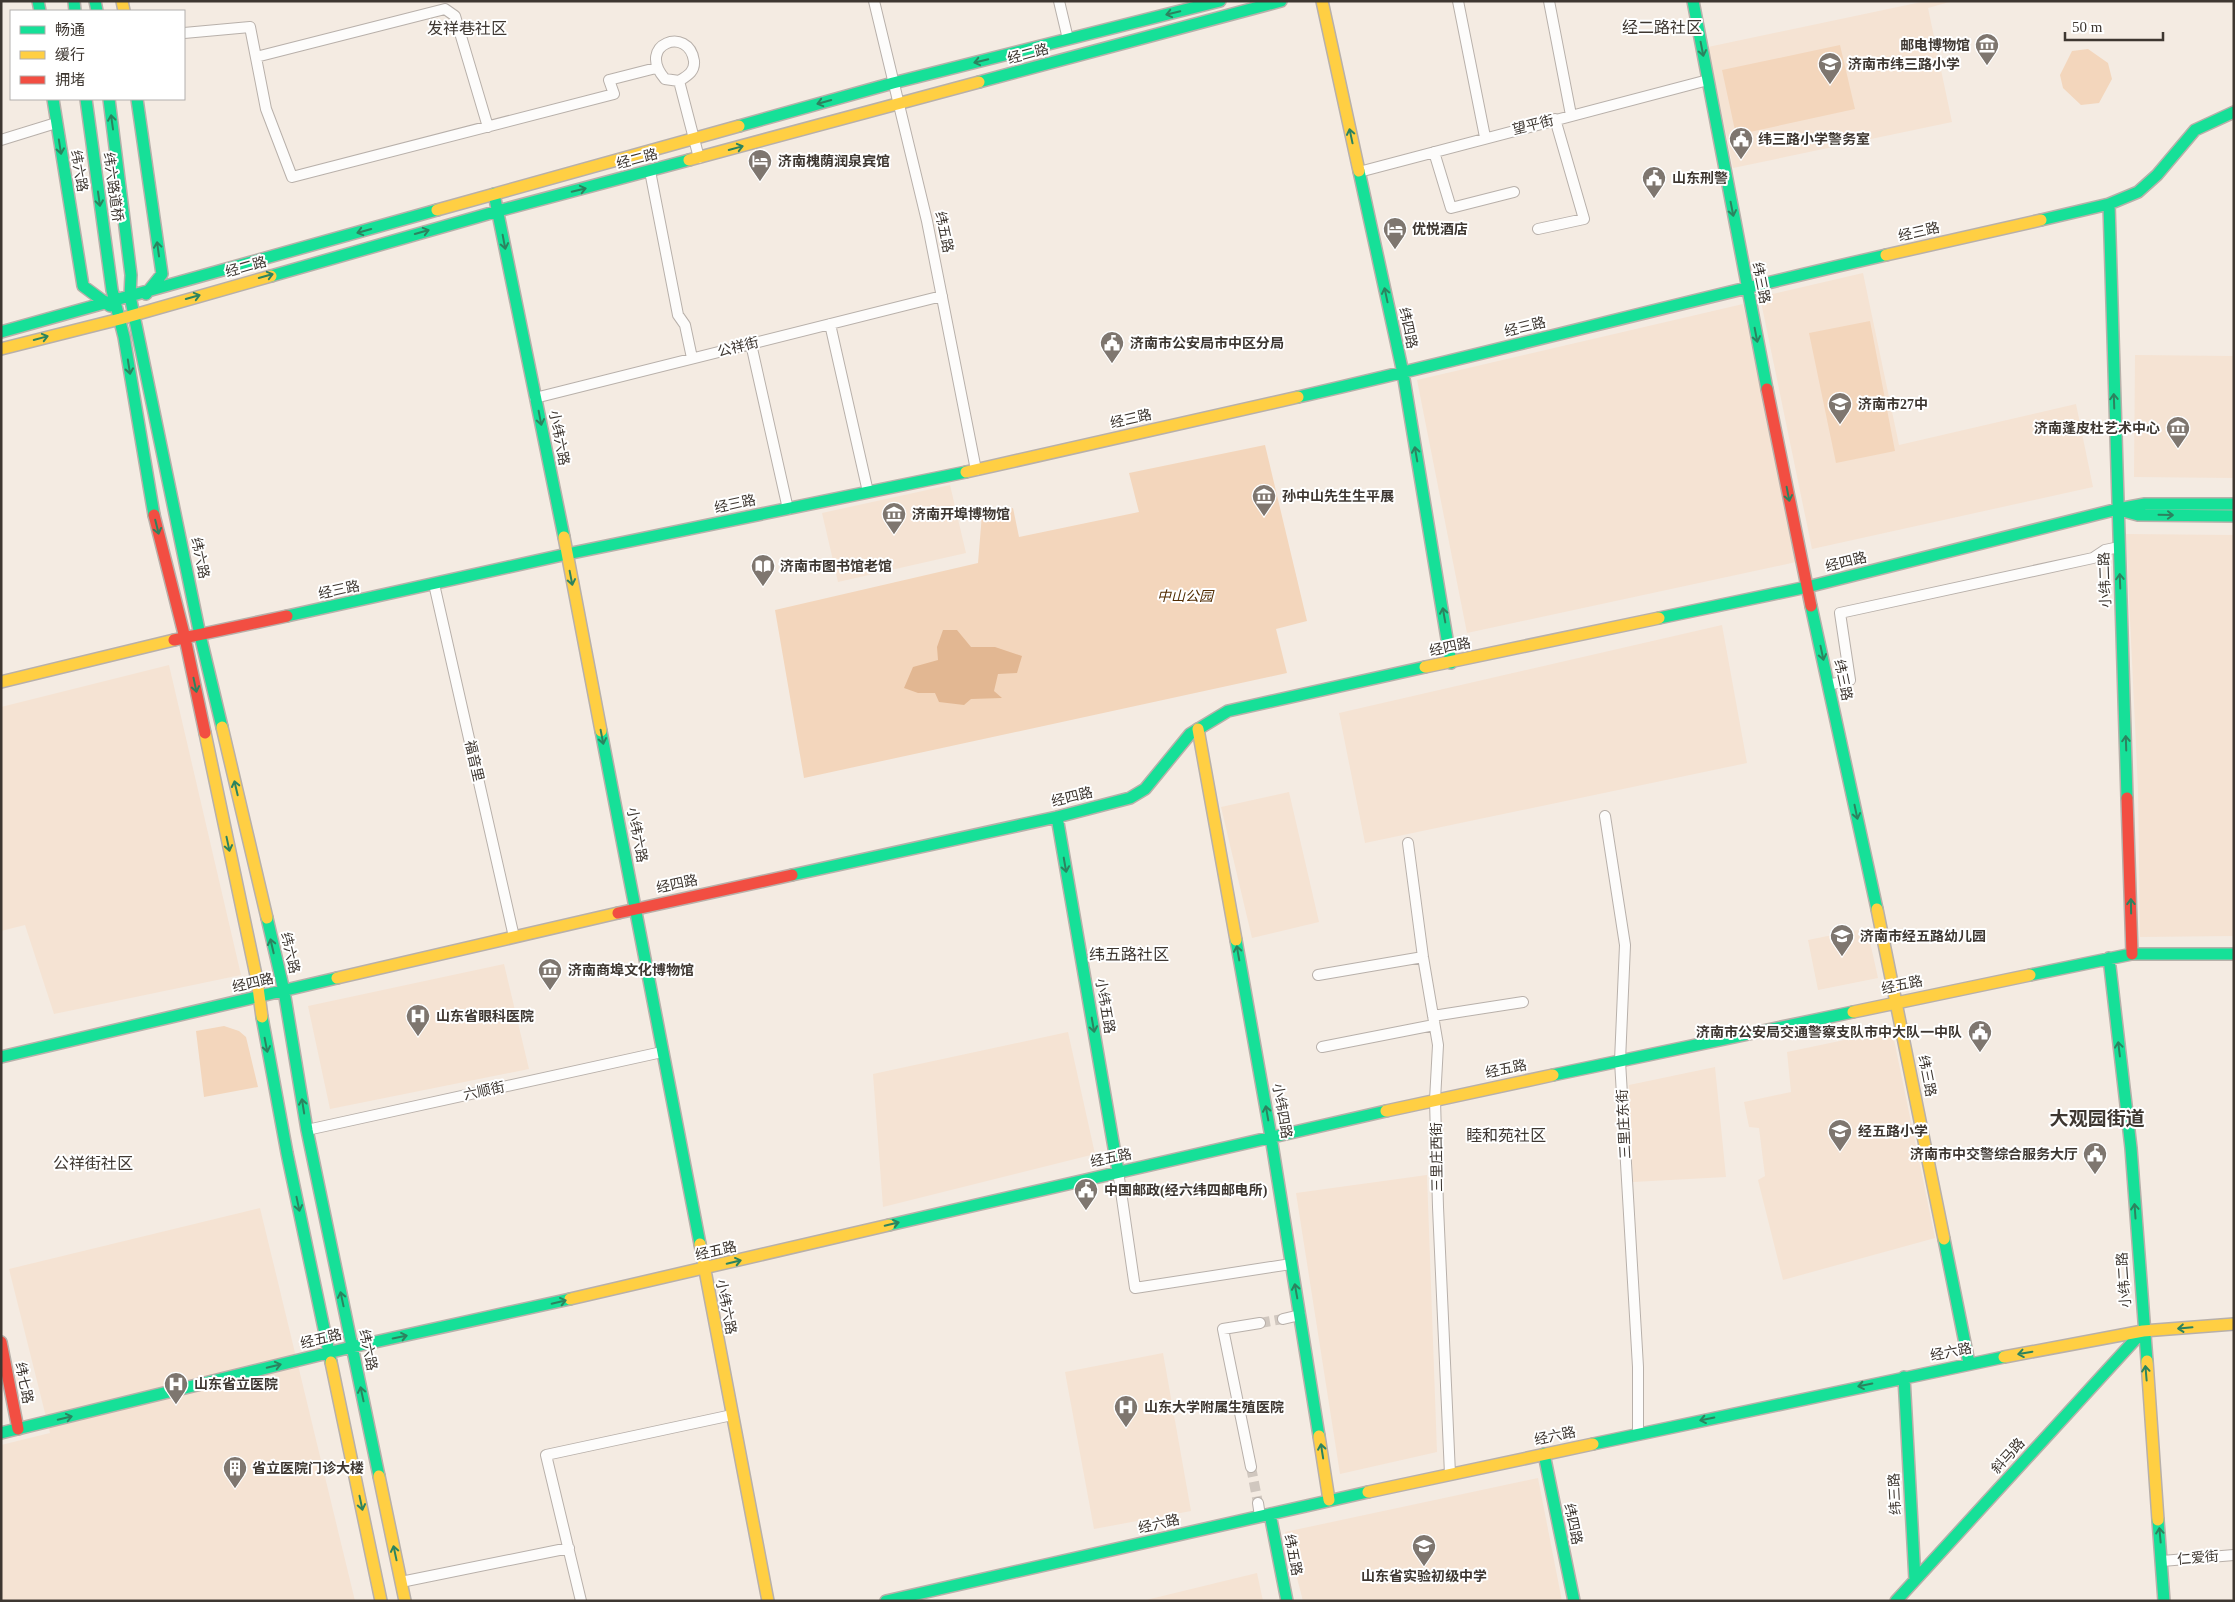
<svg xmlns="http://www.w3.org/2000/svg" width="2235" height="1602" font-family="'Times New Roman','Noto Sans SC',serif">
  <style>
    .built { fill: #f5e3d3 }
    .green { fill: #f3d6bc }
    .water { fill: #e2b792 }
    .lines { fill: none; stroke-linecap: round; stroke-linejoin: round }
    .street-tunnel { stroke: #d0c7bf; stroke-width: 10; stroke-dasharray: 10 5; stroke-linecap: butt }
    .street-casing { stroke: #b8b0aa; stroke-width: 12 }
    .fast-casing { stroke: #b8b0aa; stroke-width: 14 }
    .slow-casing { stroke: #b8b0aa; stroke-width: 14 }
    .jam-casing { stroke: #b8b0aa; stroke-width: 14 }
    .street { stroke: #fdfcfb; stroke-width: 10 }
    .fast { stroke: #16e098; stroke-width: 11 }
    .slow { stroke: #ffcf43; stroke-width: 11 }
    .jam { stroke: #f24e42; stroke-width: 11 }
    .oneway { stroke: #2c835f }
    .labels { text-anchor: middle; dominant-baseline: central; stroke-width: 4; stroke-linejoin: round; paint-order: stroke }
    .poi-label { font-size: 14px; font-weight: bold; fill: #3e3731; stroke: #fff; text-anchor: start }
    .street-label { font-size: 14px; fill: #3e3731; stroke: #fff }
    .park-label { font-size: 14px; font-style: italic; fill: #522d03; stroke: #fff }
    .quarter-label { font-size: 16px; fill: #3e3731; stroke: #fff }
    .district-label { font-size: 19px; font-weight: bold; fill: #3e3731; stroke: #fff }
  </style>
  <rect width="100%" height="100%" fill="#f4ebe2"/>
  <!-- built -->
  <path class="built" d="M1926,1H1953L1928,8L1952,122L1733,168L1708,47Z
    M1863,273L1899,445L2076,404L2093,487L1812,549L1760,297Z
    M1743,304L1796,562L1467,633L1417,380Z
    M2135,355L2234,356V478L2134,477Z
    M950,485L966,553L838,582L822,513Z
    M2126,534L2234,535V936L2140,937L2138,789Z
    M1722,625L1747,763L1365,843L1339,713Z
    M169,665L241,975L54,1014L25,925L1,931V707Z
    M1289,792L1319,922L1252,938L1221,807Z
    M1867,928L1878,978L1818,990L1808,940Z
    M504,964L529,1069L330,1109L308,1006Z
    M1892,1030L1935,1238L1783,1280L1758,1180L1765,1176L1759,1128L1749,1127L1744,1102L1791,1092L1787,1052Z
    M1068,1032L1095,1154L883,1207L873,1074Z
    M1715,1067L1726,1177L1633,1182L1629,1085Z
    M1427,1175L1437,1452L1340,1474L1296,1193Z
    M260,1208L355,1601H1V1445L50,1433L9,1269Z
    M1163,1353L1191,1511L1094,1529L1065,1372Z
    M1538,1478L1562,1601H1303L1285,1532Z
    M1257,1573L1263,1601H1142Z"/>
  <!-- green -->
  <path class="green" d="M1840,45L1855,109L1736,135L1722,70Z
    M2088,49L2108,63L2112,79L2099,103L2081,105L2063,88L2060,75L2072,51Z
    M1870,321L1895,451L1836,463L1809,333Z
    M1265,445L1307,621L1276,629L1287,673L804,778L775,610L978,563L982,514L1013,508L1019,537L1139,512L1129,473Z
    M224,1026L239,1031L246,1037L258,1087L204,1097L196,1031Z"/>
  <!-- water -->
  <path class="water" d="M943,630H957L971,647H995L1022,656L1017,673L998,674L994,691L1002,698L971,699L964,705L939,702L935,693H918L904,688L913,667L938,660L937,647Z"/>
  <g class="lines">
    <!-- street-tunnel -->
    <path class="street-tunnel" d="M1260,1323L1283,1319
      M1251,1467L1258,1503"/>
    <!-- street casing -->
    <g class="street-casing">
      <path id="street" d="M874,1L927,221L976,470
        M1059,1L1068,39
        M1458,1L1485,137
        M1549,1L1571,115
        M184,33L250,27L266,109L292,177L614,94L609,80L656,68
        M256,57L445,9L455,16L488,127
        M679,81L665,79C635,44 689,25 694,61C695,72 687,76 679,81L699,158
        M1,140L56,123
        M1434,152L1451,208L1514,192
        M650,171L678,315L685,325L692,358
        M1359,172L1708,80
        M1538,229L1584,219L1555,119
        M830,324L868,492
        M751,344L788,509
        M535,398L942,296
        M434,584L514,937
        M1828,685L1850,680L1840,613L2093,558L2105,550L2119,547
        M1605,816L1625,945L1620,1061L1638,1367V1434
        M1408,843L1423,957L1438,1045L1435,1100L1438,1207L1450,1474
        M1318,975L1423,957
        M1433,1016L1523,1002
        M1322,1047L1434,1025
        M307,1130L662,1052
        M1118,1171L1135,1288L1291,1264
        M1283,1319L1300,1315
        M1251,1467L1223,1329L1260,1323
        M1258,1503L1260,1516
        M2162,1561L2234,1555
        M401,1582L569,1548
        M581,1601L546,1455L732,1415"/>
    </g>
    <!-- fast casing -->
    <g class="fast-casing">
      <path id="fast" d="M38,1L40,11
        M74,1L75,11
        M95,1L97,11
        M1693,1L1767,389
        M979,82L1281,1
        M53,99L83,286L110,306
        M86,99L112,290L124,337L154,515
        M109,99L131,275L130,296L200,635L222,727
        M137,99L162,274L146,294
        M739,126L893,83L1220,1
        M1359,171L1403,373L1451,663
        M494,194L564,537
        M2109,204L2127,798
        M2041,220L2109,204L2138,192L2157,175L2195,130L2234,112
        M271,276L498,211L689,160
        M1,332L437,210
        M1298,397C1494,352 1689,300 1886,255
        M2127,512L2138,515L2234,516
        M1811,606L1877,909
        M287,616L567,554L966,472
        M1659,618L1807,587L2118,509L2145,504H2234
        M601,731L700,1244
        M1057,817L1118,1171
        M792,875L1057,817L1130,798L1145,789L1190,734L1228,711L1425,667
        M267,918L284,991L307,1130L379,1476
        M1236,940L1271,1137L1319,1436
        M2109,958L2131,1148L2147,1361
        M2030,975L2132,954H2234
        M262,1017L287,1153L331,1362
        M1,1057L337,978
        M1553,1075L1853,1012
        M889,1225L1386,1111
        M1944,1239L1969,1363
        M1904,1377L1915,1580
        M1,1433L352,1347L570,1299
        M1593,1444L2004,1357
        M1544,1454L1574,1601
        M1270,1514L1287,1601
        M2158,1520L2164,1601
        M886,1601L1368,1492
        M1896,1601L2143,1331"/>
    </g>
    <!-- slow casing -->
    <g class="slow-casing">
      <path id="slow" d="M122,1L124,11
        M1322,1L1359,171
        M689,160L979,82
        M437,210L739,126
        M1886,255L2041,220
        M1,349L120,319L271,276
        M966,472L1298,397
        M564,537L601,731
        M1425,667L1659,618
        M1,682L174,640
        M222,727L267,918
        M1198,729L1236,940
        M205,733L257,980L262,1017
        M1877,909L1944,1239
        M337,978L618,913
        M1853,1012L2030,975
        M1386,1111L1553,1075
        M700,1244L768,1601
        M570,1299L889,1225
        M2004,1357L2143,1331L2234,1324
        M2147,1361L2158,1520
        M331,1362L381,1601
        M1319,1436L1329,1500
        M379,1476L405,1601
        M1368,1492L1593,1444"/>
    </g>
    <!-- jam casing -->
    <g class="jam-casing">
      <path id="jam" d="M1767,389L1811,606
        M154,515L185,638L205,733
        M174,640L287,616
        M2127,798L2132,954
        M618,913L792,875
        M1,1342L18,1429"/>
    </g>
    <!-- street -->
    <use href="#street" class="street"/>
    <!-- fast -->
    <use href="#fast" class="fast"/>
    <!-- slow -->
    <use href="#slow" class="slow"/>
    <!-- jam -->
    <use href="#jam" class="jam"/>
  </g>
  <!-- one-way arrows -->
  <defs><path id="oneway-shaft" d="M-6 0H5M1.5-3L5.5 0L1.5 3" fill="none" stroke-width="1.6" stroke-linecap="round" stroke-linejoin="round" transform="scale(1.25)"/></defs>
  <g class="oneway">
    <use href="#oneway-shaft" transform="translate(1173 13) rotate(166)"/>
    <use href="#oneway-shaft" transform="translate(1702 49) rotate(79)"/>
    <use href="#oneway-shaft" transform="translate(981 61) rotate(166)"/>
    <use href="#oneway-shaft" transform="translate(824 102) rotate(164)"/>
    <use href="#oneway-shaft" transform="translate(112 122) rotate(-98)"/>
    <use href="#oneway-shaft" transform="translate(1351 136) rotate(-102)"/>
    <use href="#oneway-shaft" transform="translate(60 147) rotate(81)"/>
    <use href="#oneway-shaft" transform="translate(736 148) rotate(-15)"/>
    <use href="#oneway-shaft" transform="translate(579 190) rotate(-14)"/>
    <use href="#oneway-shaft" transform="translate(99 199) rotate(82)"/>
    <use href="#oneway-shaft" transform="translate(1732 209) rotate(79)"/>
    <use href="#oneway-shaft" transform="translate(364 231) rotate(164)"/>
    <use href="#oneway-shaft" transform="translate(422 232) rotate(-16)"/>
    <use href="#oneway-shaft" transform="translate(504 242) rotate(79)"/>
    <use href="#oneway-shaft" transform="translate(158 249) rotate(-98)"/>
    <use href="#oneway-shaft" transform="translate(266 276) rotate(-16)"/>
    <use href="#oneway-shaft" transform="translate(1386 295) rotate(-102)"/>
    <use href="#oneway-shaft" transform="translate(193 297) rotate(-16)"/>
    <use href="#oneway-shaft" transform="translate(1756 335) rotate(79)"/>
    <use href="#oneway-shaft" transform="translate(41 338) rotate(-15)"/>
    <use href="#oneway-shaft" transform="translate(129 367) rotate(81)"/>
    <use href="#oneway-shaft" transform="translate(2114 401) rotate(-92)"/>
    <use href="#oneway-shaft" transform="translate(540 418) rotate(79)"/>
    <use href="#oneway-shaft" transform="translate(1416 454) rotate(-100)"/>
    <use href="#oneway-shaft" transform="translate(1788 494) rotate(79)"/>
    <use href="#oneway-shaft" transform="translate(2166 515) rotate(1)"/>
    <use href="#oneway-shaft" transform="translate(157 527) rotate(76)"/>
    <use href="#oneway-shaft" transform="translate(571 578) rotate(79)"/>
    <use href="#oneway-shaft" transform="translate(2120 581) rotate(-92)"/>
    <use href="#oneway-shaft" transform="translate(1444 615) rotate(-100)"/>
    <use href="#oneway-shaft" transform="translate(1822 653) rotate(78)"/>
    <use href="#oneway-shaft" transform="translate(195 685) rotate(78)"/>
    <use href="#oneway-shaft" transform="translate(602 737) rotate(79)"/>
    <use href="#oneway-shaft" transform="translate(2126 743) rotate(-92)"/>
    <use href="#oneway-shaft" transform="translate(236 788) rotate(-103)"/>
    <use href="#oneway-shaft" transform="translate(1856 812) rotate(78)"/>
    <use href="#oneway-shaft" transform="translate(228 844) rotate(78)"/>
    <use href="#oneway-shaft" transform="translate(1065 865) rotate(80)"/>
    <use href="#oneway-shaft" transform="translate(2131 906) rotate(-91)"/>
    <use href="#oneway-shaft" transform="translate(272 946) rotate(-103)"/>
    <use href="#oneway-shaft" transform="translate(1238 953) rotate(-100)"/>
    <use href="#oneway-shaft" transform="translate(1093 1025) rotate(80)"/>
    <use href="#oneway-shaft" transform="translate(266 1045) rotate(79)"/>
    <use href="#oneway-shaft" transform="translate(2119 1049) rotate(-97)"/>
    <use href="#oneway-shaft" transform="translate(303 1106) rotate(-99)"/>
    <use href="#oneway-shaft" transform="translate(1267 1113) rotate(-100)"/>
    <use href="#oneway-shaft" transform="translate(298 1204) rotate(78)"/>
    <use href="#oneway-shaft" transform="translate(2135 1211) rotate(-94)"/>
    <use href="#oneway-shaft" transform="translate(892 1224) rotate(-13)"/>
    <use href="#oneway-shaft" transform="translate(734 1262) rotate(-13)"/>
    <use href="#oneway-shaft" transform="translate(1296 1291) rotate(-100)"/>
    <use href="#oneway-shaft" transform="translate(342 1299) rotate(-102)"/>
    <use href="#oneway-shaft" transform="translate(559 1302) rotate(-13)"/>
    <use href="#oneway-shaft" transform="translate(2185 1328) rotate(175)"/>
    <use href="#oneway-shaft" transform="translate(400 1337) rotate(-12)"/>
    <use href="#oneway-shaft" transform="translate(2025 1353) rotate(170)"/>
    <use href="#oneway-shaft" transform="translate(274 1366) rotate(-14)"/>
    <use href="#oneway-shaft" transform="translate(2146 1373) rotate(-95)"/>
    <use href="#oneway-shaft" transform="translate(1865 1385) rotate(168)"/>
    <use href="#oneway-shaft" transform="translate(362 1394) rotate(-102)"/>
    <use href="#oneway-shaft" transform="translate(65 1418) rotate(-14)"/>
    <use href="#oneway-shaft" transform="translate(1707 1419) rotate(168)"/>
    <use href="#oneway-shaft" transform="translate(1322 1451) rotate(-99)"/>
    <use href="#oneway-shaft" transform="translate(361 1503) rotate(78)"/>
    <use href="#oneway-shaft" transform="translate(2160 1535) rotate(-95)"/>
    <use href="#oneway-shaft" transform="translate(395 1553) rotate(-102)"/>
  </g>
  <!-- icons -->
  <defs>
    <g id="museum-pin" transform="scale(1.25)"><path d="M0 17L-7.5 6A9.5 9.5 0 1 1 7.5 6Z" fill="#7e766f" stroke="#fff"/><path d="M0-6L6-3V-2H-6V-3ZM-5-1h2V3h-2ZM-1-1h2V3h-2ZM3-1h2V3H3ZM-6 4H6V6H-6Z" fill="#fff"/></g>
    <g id="school-pin" transform="scale(1.25)"><path d="M0 17L-7.5 6A9.5 9.5 0 1 1 7.5 6Z" fill="#7e766f" stroke="#fff"/><path d="M0-5L7-2L0 1L-7-2ZM-4 1L0 2.5L4 1V4Q0 6-4 4Z" fill="#fff"/></g>
    <g id="civic-pin" transform="scale(1.25)"><path d="M0 17L-7.5 6A9.5 9.5 0 1 1 7.5 6Z" fill="#7e766f" stroke="#fff"/><path d="M-.6-6.5H3V-4.5H.6V-3L4-1V1h2V6H-6V1h2V-1L-.6-3ZM-1.2 2.5V6h2.4V2.5Z" fill="#fff"/></g>
    <g id="hotel-pin" transform="scale(1.25)"><path d="M0 17L-7.5 6A9.5 9.5 0 1 1 7.5 6Z" fill="#7e766f" stroke="#fff"/><path d="M-6-4.5h1.5V1H6V5H4.5V3h-9V5H-6ZM-4 0a1.8 1.8 0 1 1 3.6 0ZM.5 0V-2.5h3Q6-2.5 6 0Z" fill="#fff"/></g>
    <g id="library-pin" transform="scale(1.25)"><path d="M0 17L-7.5 6A9.5 9.5 0 1 1 7.5 6Z" fill="#7e766f" stroke="#fff"/><path d="M-6-4Q-3-5.5-.7-3.5V5Q-3 3-6 4ZM6-4Q3-5.5 .7-3.5V5Q3 3 6 4Z" fill="#fff"/></g>
    <g id="hospital-pin" transform="scale(1.25)"><path d="M0 17L-7.5 6A9.5 9.5 0 1 1 7.5 6Z" fill="#7e766f" stroke="#fff"/><path d="M-5-5h3v3.5h4V-5h3V5h-3V1.5h-4V5h-3Z" fill="#fff"/></g>
    <g id="building-pin" transform="scale(1.25)"><path d="M0 17L-7.5 6A9.5 9.5 0 1 1 7.5 6Z" fill="#7e766f" stroke="#fff"/><path d="M-4-6H4V6H1V3H-1V6H-4ZM-2.5-4.3h1.7v1.8h-1.7ZM.8-4.3h1.7v1.8H.8ZM-2.5-1h1.7V.8h-1.7ZM.8-1h1.7V.8H.8Z" fill="#fff"/></g>
  </defs>
  <g fill-rule="evenodd">
    <use href="#museum-pin" x="1987" y="45"/>
    <use href="#school-pin" x="1830" y="64"/>
    <use href="#civic-pin" x="1741" y="139"/>
    <use href="#hotel-pin" x="760" y="161"/>
    <use href="#civic-pin" x="1654" y="178"/>
    <use href="#hotel-pin" x="1395" y="229"/>
    <use href="#civic-pin" x="1112" y="343"/>
    <use href="#school-pin" x="1840" y="404"/>
    <use href="#museum-pin" x="2178" y="428"/>
    <use href="#museum-pin" x="1264" y="496"/>
    <use href="#museum-pin" x="894" y="514"/>
    <use href="#library-pin" x="763" y="566"/>
    <use href="#school-pin" x="1842" y="936"/>
    <use href="#museum-pin" x="550" y="970"/>
    <use href="#hospital-pin" x="418" y="1016"/>
    <use href="#civic-pin" x="1980" y="1032"/>
    <use href="#school-pin" x="1840" y="1131"/>
    <use href="#civic-pin" x="2095" y="1154"/>
    <use href="#civic-pin" x="1086" y="1190"/>
    <use href="#hospital-pin" x="176" y="1384"/>
    <use href="#hospital-pin" x="1126" y="1407"/>
    <use href="#building-pin" x="235" y="1468"/>
    <use href="#school-pin" x="1424" y="1546"/>
  </g>
  <g class="labels">
    <!-- poi labels -->
    <g class="poi-label">
      <text x="1970" y="45" text-anchor="end">邮电博物馆</text>
      <text x="1848" y="64">济南市纬三路小学</text>
      <text x="1758" y="139">纬三路小学警务室</text>
      <text x="778" y="161">济南槐荫润泉宾馆</text>
      <text x="1672" y="178">山东刑警</text>
      <text x="1412" y="229">优悦酒店</text>
      <text x="1130" y="343">济南市公安局市中区分局</text>
      <text x="1858" y="404">济南市27中</text>
      <text x="2160" y="428" text-anchor="end">济南蓬皮杜艺术中心</text>
      <text x="1282" y="496">孙中山先生生平展</text>
      <text x="912" y="514">济南开埠博物馆</text>
      <text x="780" y="566">济南市图书馆老馆</text>
      <text x="1860" y="936">济南市经五路幼儿园</text>
      <text x="568" y="970">济南商埠文化博物馆</text>
      <text x="436" y="1016">山东省眼科医院</text>
      <text x="1962" y="1032" text-anchor="end">济南市公安局交通警察支队市中大队一中队</text>
      <text x="1858" y="1131">经五路小学</text>
      <text x="2078" y="1154" text-anchor="end">济南市中交警综合服务大厅</text>
      <text x="1104" y="1190">中国邮政(经六纬四邮电所)</text>
      <text x="194" y="1384">山东省立医院</text>
      <text x="1144" y="1407">山东大学附属生殖医院</text>
      <text x="252" y="1468">省立医院门诊大楼</text>
      <text x="1424" y="1576" text-anchor="middle">山东省实验初级中学</text>
    </g>
    <!-- street labels -->
    <g class="street-label">
      <text transform="translate(1028 54) rotate(-15)">经二路</text>
      <text transform="translate(1533 125) rotate(-14)">望平街</text>
      <text transform="translate(637 159) rotate(-15)">经二路</text>
      <text transform="translate(79 171) rotate(80)">纬六路</text>
      <text transform="translate(113 187) rotate(82)">纬六路道桥</text>
      <text transform="translate(944 232) rotate(78)">纬五路</text>
      <text transform="translate(1919 232) rotate(-13)">经三路</text>
      <text transform="translate(246 267) rotate(-16)">经二路</text>
      <text transform="translate(1761 283) rotate(79)">纬三路</text>
      <text transform="translate(1525 327) rotate(-14)">经三路</text>
      <text transform="translate(1408 328) rotate(78)">纬四路</text>
      <text transform="translate(738 347) rotate(-14)">公祥街</text>
      <text transform="translate(1131 419) rotate(-13)">经三路</text>
      <text transform="translate(559 438) rotate(79)">小纬六路</text>
      <text transform="translate(735 504) rotate(-12)">经三路</text>
      <text transform="translate(200 558) rotate(78)">纬六路</text>
      <text transform="translate(1846 562) rotate(-14)">经四路</text>
      <text transform="translate(2105 580) rotate(-92)">小纬二路</text>
      <text transform="translate(339 590) rotate(-12)">经三路</text>
      <text transform="translate(1450 647) rotate(-12)">经四路</text>
      <text transform="translate(1843 680) rotate(78)">纬三路</text>
      <text transform="translate(474 761) rotate(77)">福音里</text>
      <text transform="translate(1072 797) rotate(-14)">经四路</text>
      <text transform="translate(637 835) rotate(79)">小纬六路</text>
      <text transform="translate(677 884) rotate(-12)">经四路</text>
      <text transform="translate(290 953) rotate(77)">纬六路</text>
      <text transform="translate(253 983) rotate(-13)">经四路</text>
      <text transform="translate(1902 985) rotate(-12)">经五路</text>
      <text transform="translate(1105 1006) rotate(80)">小纬五路</text>
      <text transform="translate(1506 1069) rotate(-12)">经五路</text>
      <text transform="translate(1927 1076) rotate(79)">纬三路</text>
      <text transform="translate(484 1091) rotate(-12)">六顺街</text>
      <text transform="translate(1282 1111) rotate(80)">小纬四路</text>
      <text transform="translate(1624 1124) rotate(-93)">三里庄东街</text>
      <text transform="translate(1437 1157) rotate(-91)">三里庄西街</text>
      <text transform="translate(1111 1158) rotate(-12)">经五路</text>
      <text transform="translate(716 1251) rotate(-13)">经五路</text>
      <text transform="translate(2124 1280) rotate(-94)">小纬二路</text>
      <text transform="translate(726 1307) rotate(79)">小纬六路</text>
      <text transform="translate(321 1339) rotate(-14)">经五路</text>
      <text transform="translate(368 1350) rotate(78)">纬六路</text>
      <text transform="translate(1951 1352) rotate(-11)">经六路</text>
      <text transform="translate(24 1383) rotate(79)">纬七路</text>
      <text transform="translate(1555 1436) rotate(-12)">经六路</text>
      <text transform="translate(2008 1456) rotate(-48)">斜马路</text>
      <text transform="translate(1895 1494) rotate(-93)">纬三路</text>
      <text transform="translate(1159 1524) rotate(-13)">经六路</text>
      <text transform="translate(1573 1524) rotate(78)">纬四路</text>
      <text transform="translate(1293 1555) rotate(79)">纬五路</text>
      <text transform="translate(2198 1558) rotate(-5)">仁爱街</text>
    </g>
    <!-- park labels -->
    <g class="park-label">
      <text x="1185" y="596">中山公园</text>
    </g>
    <!-- quarter labels -->
    <g class="quarter-label">
      <text x="1662" y="27">经二路社区</text>
      <text x="467" y="28">发祥巷社区</text>
      <text x="1129" y="954">纬五路社区</text>
      <text x="1506" y="1135">睦和苑社区</text>
      <text x="93" y="1163">公祥街社区</text>
    </g>
    <!-- district labels -->
    <g class="district-label">
      <text x="2097" y="1118">大观园街道</text>
    </g>
  </g>
  <!-- border -->
  <rect width="2235" height="1602" fill="none" stroke="#3e3731" stroke-width="5"/>
  <!-- legend -->
  <rect x="10" y="10" width="175" height="90" fill="#ffffff" stroke="#b2afad"/>
  <rect x="20" y="26" width="25" height="8" fill="#16e098" stroke="#b2afad"/>
  <text x="55" y="35" font-size="15" fill="#3e3731">畅通</text>
  <rect x="20" y="51" width="25" height="8" fill="#ffcf43" stroke="#b2afad"/>
  <text x="55" y="60" font-size="15" fill="#3e3731">缓行</text>
  <rect x="20" y="76" width="25" height="8" fill="#f24e42" stroke="#b2afad"/>
  <text x="55" y="85" font-size="15" fill="#3e3731">拥堵</text>
  <!-- scale -->
  <path d="M2065 32v8h98v-8" fill="none" stroke="#3e3731" stroke-width="2.5"/>
  <text x="2072" y="32" font-size="15" fill="#3e3731" stroke="#ffffff" stroke-width="4" paint-order="stroke">50 m</text>
</svg>
